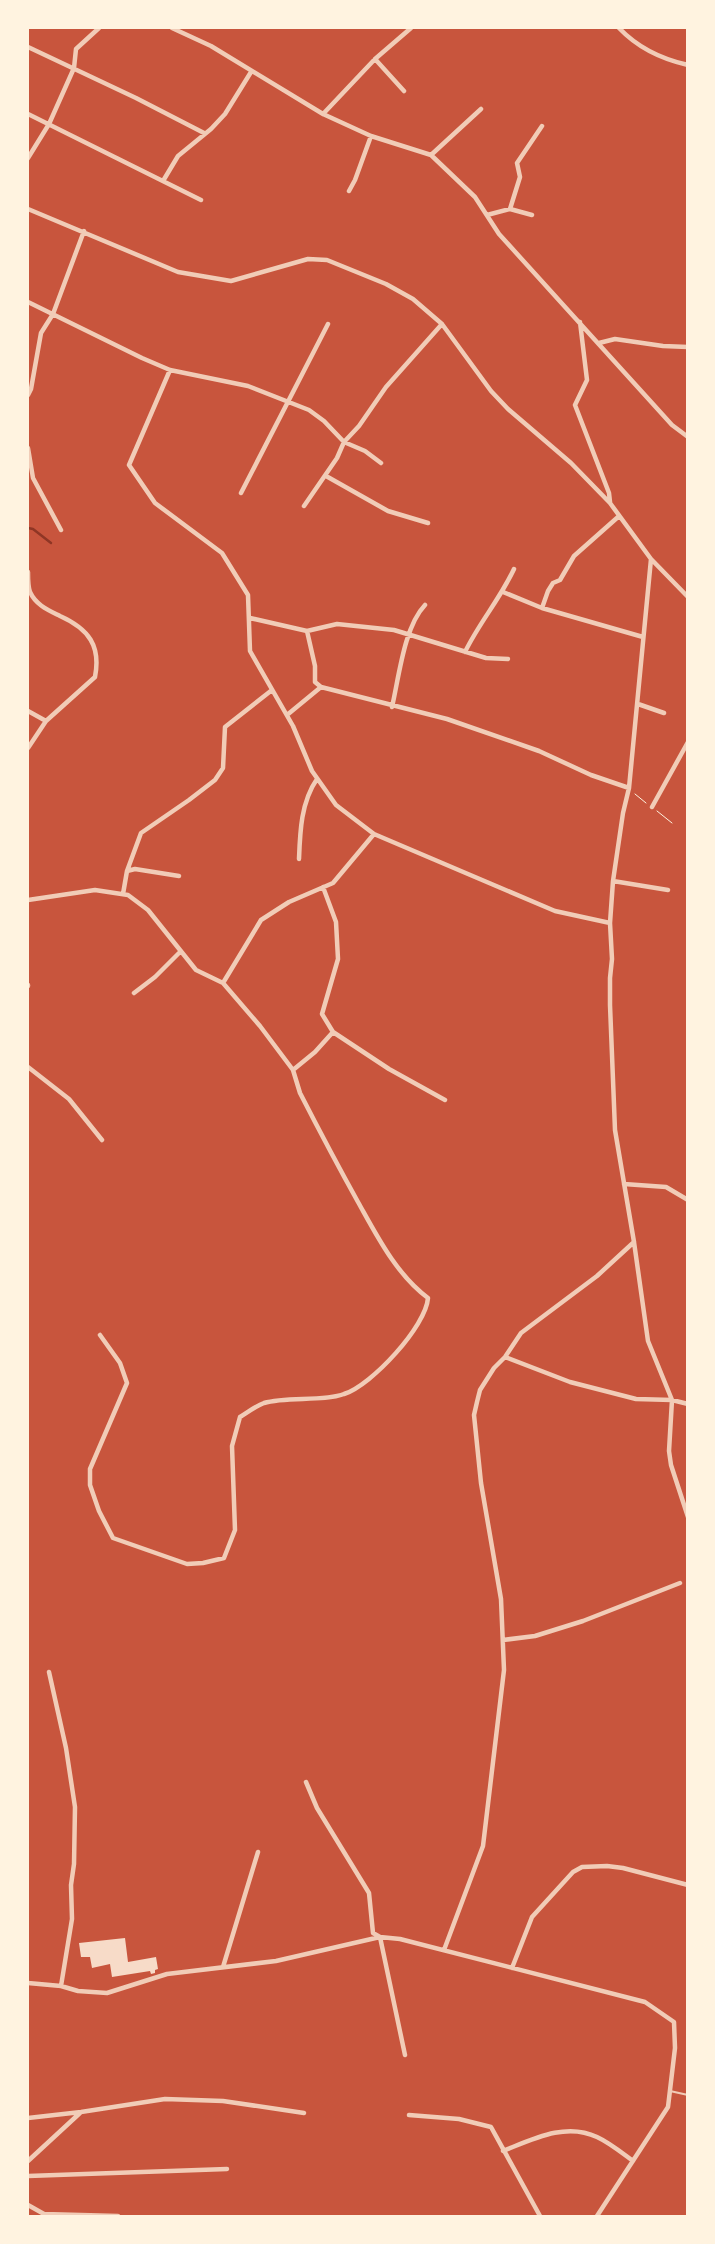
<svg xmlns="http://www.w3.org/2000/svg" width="715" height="2244" font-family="'IBM Plex Serif',serif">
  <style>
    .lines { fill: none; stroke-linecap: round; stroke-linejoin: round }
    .stream { stroke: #8f3625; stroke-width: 2.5 }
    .building { fill: #f7dbc8 }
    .path { stroke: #fff3e0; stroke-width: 1 }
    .service { stroke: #f1ccb7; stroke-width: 2 }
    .minor { stroke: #f1ccb7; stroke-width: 4.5 }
  </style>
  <rect width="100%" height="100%" fill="#c8553d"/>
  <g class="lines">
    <!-- stream -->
    <path class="stream" d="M28,528L33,529L51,543"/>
  </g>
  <!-- building -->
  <path class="building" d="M125,1938L128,1962L156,1957L158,1969L155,1970V1973L151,1974L150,1971L112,1977L110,1964L92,1968L90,1957H81L79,1943Z"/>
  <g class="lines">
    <!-- path -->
    <path class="path" d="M635,794L646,803
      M657,811L672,823"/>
    <!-- service -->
    <path class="service" d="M670,2091L688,2095"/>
    <!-- minor -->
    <path class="minor" d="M172,28L211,46L323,114L371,136L431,155L475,197L499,234L672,425L688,437
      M619,28C638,48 661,59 688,65
      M28,47L136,98L204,133
      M375,59L404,91
      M28,114L201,200
      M323,114L375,59L411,28
      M431,155L481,109
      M28,158L49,124L74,68L76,49L99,28
      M163,181L178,156L211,129L225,114L251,72
      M349,191L355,180L371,136
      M28,209L178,272L231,281L308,259L327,260L386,284L413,299L442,324L491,391L508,409L571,463L610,503L651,559L629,788L623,813L613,881L610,923L612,959L610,978V1005L615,1130L634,1242L648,1341L672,1400L669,1451L671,1465L688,1517
      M510,209L520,177L517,163L542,126
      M487,215L510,209L532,215
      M28,302L142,358L170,370L248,386L309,410L324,421L344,442L365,451L381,463
      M580,322L587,380L575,405L609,493L610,502
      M599,343L615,339L663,346L688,347
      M170,370L129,465L155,503L222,553L248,595L250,651L293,726L312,771L336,805L374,834L555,911L610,923
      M28,395L31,389L41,333L53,314L84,231
      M28,448L33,478L61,530
      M326,476L388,511L428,523
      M241,493L328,324
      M304,506L337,458L344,442L359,426L386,387L442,324
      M651,559L688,597
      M28,572C28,578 28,587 30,592C36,605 48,610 60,616C89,629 101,646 95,677L46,721L28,748
      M503,592L542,608L643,637
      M542,608L548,591L553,583L560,580L574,556L618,517
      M250,618L307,631L337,624L394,630L486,658L508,659
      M307,631L315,666V682L321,687
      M465,652C479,623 500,599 514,569
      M638,704L664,713
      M392,707C399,677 404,627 425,605
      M28,711L46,721
      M287,715L321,687L447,719L539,751L591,775L629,788
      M652,807L688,742
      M299,859C300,832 301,802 317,779
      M127,871L141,833L189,800L215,780L223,768L225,727L272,690
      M613,881L668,890
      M323,887L336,922L338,959L322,1014L333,1032L389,1069L445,1100
      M123,894L127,871L135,869L179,876
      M28,900L95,890L128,895L148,910L196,970L223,983L260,1026L293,1070L300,1093C319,1130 338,1166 358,1202C377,1236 396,1274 428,1298C426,1326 372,1385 344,1394C323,1402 286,1396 264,1403C256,1406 248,1412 240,1417L232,1446L235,1530L224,1558L203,1563L187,1564L113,1538L99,1511L90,1485V1469L127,1383L120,1363L100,1335
      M223,983L261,920L289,902L333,883L374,834
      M28,986V985
      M134,993L155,977L181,951
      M28,1067L69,1099L102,1140
      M293,1070L315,1052L333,1032
      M624,1184L666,1187L688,1200
      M505,1357L570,1382L636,1399L672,1400L688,1404
      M503,1640L535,1636L583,1621L680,1583
      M49,1672L66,1748L75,1807L74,1864L71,1885L72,1919L61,1986
      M306,1782L317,1808L369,1893L373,1933L380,1937L405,2055
      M444,1950L483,1846L504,1670L501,1599L481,1483L474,1415L477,1402L480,1390L494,1368L505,1357L521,1333L597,1276L634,1242
      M223,1967L258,1852
      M512,1968L532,1917L573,1872L582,1867L607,1866L623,1868L688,1885
      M28,1983L61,1986L78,1991L107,1993L167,1974L276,1961L380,1937L400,1939L645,2002L674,2022L675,2048L668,2107L597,2216
      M409,2115L459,2119L491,2127L540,2216
      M28,2118L81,2112L165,2099L223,2101L304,2113
      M503,2151C533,2139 566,2122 597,2137C610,2143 622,2153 633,2161
      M28,2161L80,2113
      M28,2176L227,2169
      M28,2205L44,2214L118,2216"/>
  </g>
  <!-- border -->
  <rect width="715" height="2244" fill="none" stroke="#fff3e0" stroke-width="58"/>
</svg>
